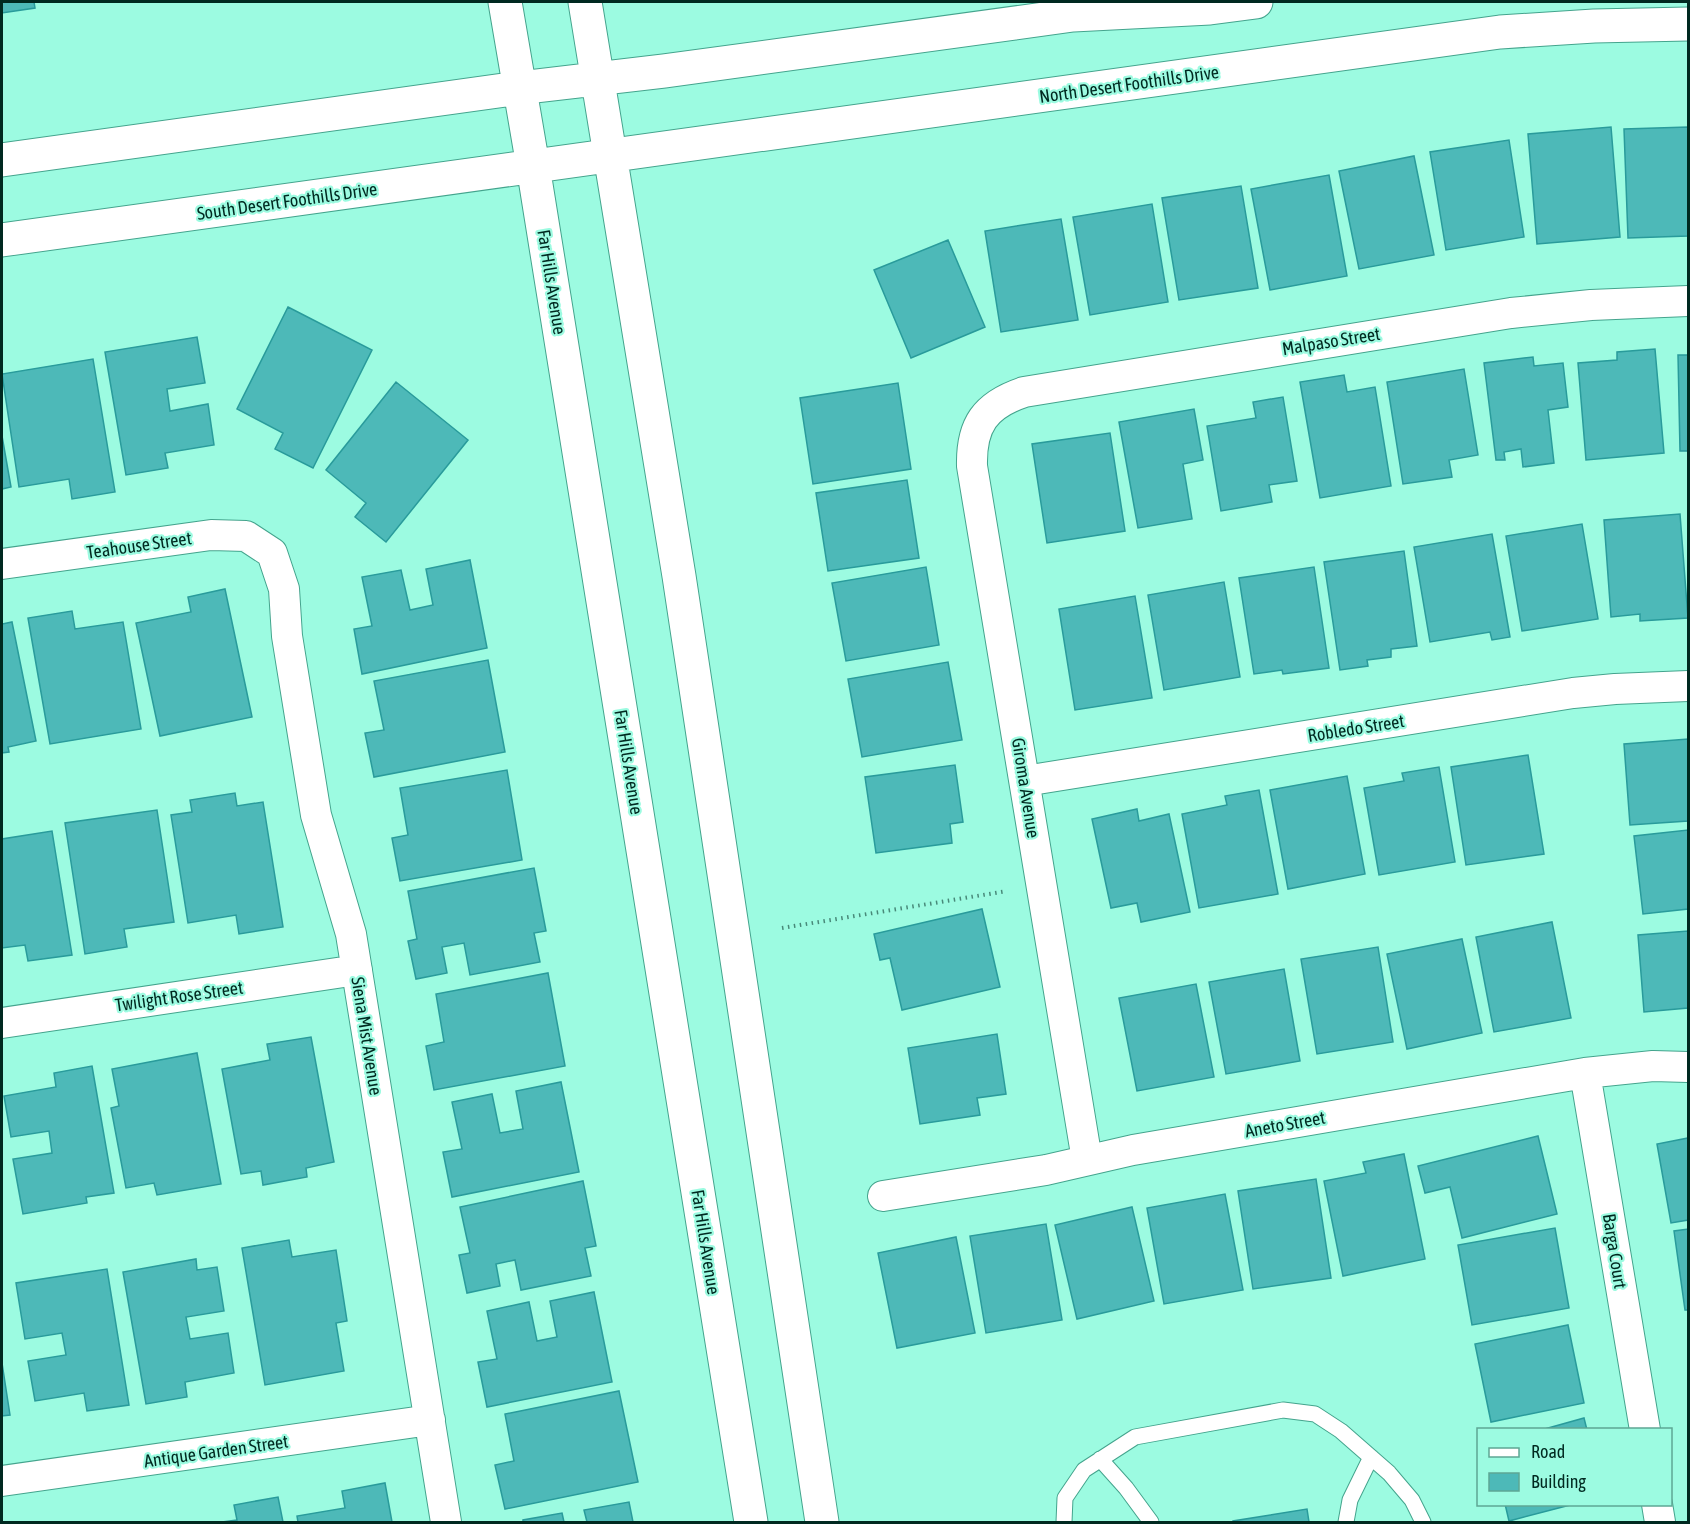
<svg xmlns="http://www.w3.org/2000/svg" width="1690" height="1524" font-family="'Asap Condensed',sans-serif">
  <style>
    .building { fill: #4db9b8; stroke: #299b9b; stroke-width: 1.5 }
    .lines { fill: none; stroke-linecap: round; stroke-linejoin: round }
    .lane-casing { stroke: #44a48d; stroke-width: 17 }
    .street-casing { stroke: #44a48d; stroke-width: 32 }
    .secondary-casing { stroke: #44a48d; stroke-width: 35 }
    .path { stroke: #488979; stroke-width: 4; stroke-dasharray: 1.5 4.5; stroke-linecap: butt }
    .lane { stroke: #fff; stroke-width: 15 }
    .street { stroke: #fff; stroke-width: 30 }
    .secondary { stroke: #fff; stroke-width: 33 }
    .labels { text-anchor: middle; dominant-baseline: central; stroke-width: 4.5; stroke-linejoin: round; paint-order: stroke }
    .street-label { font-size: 18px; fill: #002920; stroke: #9cfbe1 }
  </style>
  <rect width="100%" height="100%" fill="#9cfbe1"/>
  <!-- building -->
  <path class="building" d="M2,2H34L35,8L2,13Z
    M1611,127L1620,237L1537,244L1528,134Z
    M1688,127V236L1628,238L1624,129Z
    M1509,140L1524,237L1446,250L1430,152Z
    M1414,156L1434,255L1359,269L1339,171Z
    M1329,175L1347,276L1270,290L1251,189Z
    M1241,186L1258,288L1179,300L1162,198Z
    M1152,204L1168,302L1090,315L1073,217Z
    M1061,219L1078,320L1001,332L985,231Z
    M948,240L985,327L911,358L874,270Z
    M288,307L372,350L313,468L275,449L283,433L237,409Z
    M197,337L205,383L167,389L170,411L208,404L214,445L165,453L168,468L126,475L105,352Z
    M1655,349L1664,453L1586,460L1578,363L1617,360V352Z
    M1678,355H1688V451H1680Z
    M1533,357L1534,366L1563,363L1568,407L1548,410L1554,463L1523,467L1521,449L1504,452L1505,460H1496L1484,363Z
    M93,359L115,492L72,499L69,479L19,487L2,374Z
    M1464,369L1478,455L1449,460L1452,477L1403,484L1387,382Z
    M1344,375L1347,392L1375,387L1391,486L1320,498L1300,382Z
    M396,382L468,440L386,542L355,517L366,503L326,470Z
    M898,383L911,469L813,484L800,398Z
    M1283,397L1297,481L1269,485L1272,502L1221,511L1207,426L1256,418L1253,402Z
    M1194,409L1203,460L1183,464L1192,519L1138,528L1119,422Z
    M1110,433L1125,531L1047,543L1032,444Z
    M2,436L11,487L2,489Z
    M907,480L919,558L828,571L816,493Z
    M1680,514L1688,618L1640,621V614L1611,617L1604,520Z
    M1582,524L1598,619L1522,631L1506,536Z
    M1492,534L1510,637L1492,640L1490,632L1430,642L1414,547Z
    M1404,551L1417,646L1391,649V657L1367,660L1368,666L1340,670L1324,562Z
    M470,560L487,648L362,674L354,629L372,626L362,577L401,570L410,610L433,605L426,569Z
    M926,567L939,645L846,661L832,583Z
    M1314,567L1329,668L1283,674L1282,670L1254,674L1239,578Z
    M1224,582L1240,677L1164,690L1148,595Z
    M225,589L252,717L160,736L136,623L191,612L188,597Z
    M1135,596L1152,698L1075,710L1059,609Z
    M72,611L75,629L123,622L141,729L50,744L28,618Z
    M12,622L36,741L8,747L9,752L2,753V624Z
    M488,660L505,752L374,777L365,733L384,730L374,681Z
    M948,662L962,740L862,757L848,679Z
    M1688,739V821L1630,825L1624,744Z
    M1528,755L1544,854L1466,865L1451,767Z
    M955,765L963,822L950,824L952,843L876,853L865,777Z
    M1439,767L1455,862L1379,875L1364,788L1404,781L1402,773Z
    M507,770L522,860L400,881L392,838L408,835L400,788Z
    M1347,776L1365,874L1288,889L1270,790Z
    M1259,790L1278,894L1199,908L1182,814L1227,805L1225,796Z
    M235,793L237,806L263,802L283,927L239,934L236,915L188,923L171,815L192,812L190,800Z
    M1137,809L1139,821L1169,814L1190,912L1141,922L1137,903L1111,908L1092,819Z
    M157,810L174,922L124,929L127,947L85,954L65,823Z
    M1688,830V909L1643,914L1634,836Z
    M52,831L72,955L28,961L25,945L2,948V839Z
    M534,868L546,931L534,933L540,962L470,975L464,943L442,947L447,973L416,979L408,941L417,939L408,891Z
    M982,909L1000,987L902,1010L890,958L880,960L874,934Z
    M1552,922L1571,1018L1494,1032L1476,937Z
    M1688,931V1008L1644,1012L1638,935Z
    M1462,939L1482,1033L1407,1049L1387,954Z
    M1378,947L1393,1042L1317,1054L1301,959Z
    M1284,969L1300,1061L1226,1074L1209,982Z
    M548,973L565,1066L434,1090L426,1046L444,1042L436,994Z
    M1196,984L1214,1077L1137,1091L1119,998Z
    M997,1034L1006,1094L977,1098L980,1115L920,1124L908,1048Z
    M311,1037L334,1162L306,1168L307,1177L263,1185L261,1171L241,1174L222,1069L270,1060L267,1044Z
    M197,1053L221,1184L157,1195L154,1183L126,1188L111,1108L119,1106L112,1069Z
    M92,1066L114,1193L86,1197L87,1203L23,1214L13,1159L52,1153L49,1131L11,1137L4,1096L56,1087L54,1073Z
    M561,1082L579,1172L452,1197L443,1152L462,1149L452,1102L492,1094L500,1133L523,1129L516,1091Z
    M1538,1136L1557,1214L1462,1238L1450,1187L1425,1193L1418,1166Z
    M1688,1138V1220L1671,1223L1657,1144Z
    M1404,1154L1425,1259L1343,1276L1324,1181L1366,1173L1363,1162Z
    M1316,1179L1331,1278L1253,1289L1238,1191Z
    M583,1181L596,1246L585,1248L591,1276L521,1290L515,1260L496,1264L500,1286L467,1293L459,1255L470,1253L460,1207Z
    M1225,1194L1243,1290L1164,1304L1147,1208Z
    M1132,1207L1154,1301L1077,1319L1055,1225Z
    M1046,1224L1062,1320L986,1333L970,1236Z
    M1555,1228L1569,1308L1472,1325L1458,1245Z
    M1688,1229V1310H1685L1674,1231Z
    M956,1237L975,1333L897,1348L878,1253Z
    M289,1240L292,1257L336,1250L347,1321L336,1323L344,1371L265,1385L242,1248Z
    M196,1259L197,1270L217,1267L224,1311L186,1317L190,1339L228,1333L234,1373L185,1382L187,1397L146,1404L123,1272Z
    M107,1269L129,1405L87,1411L84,1393L35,1401L28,1361L66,1355L62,1333L25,1339L16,1283Z
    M594,1292L612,1382L487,1407L478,1362L497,1359L487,1311L529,1302L537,1341L557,1337L550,1301Z
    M1568,1325L1584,1403L1491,1422L1475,1344Z
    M2,1363L10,1415L2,1416Z
    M619,1391L638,1482L505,1509L495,1465L514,1461L505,1414Z
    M1584,1418L1587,1430H1541Z
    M385,1483L392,1522H298L297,1516L345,1508L342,1491Z
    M278,1497L283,1522H222L237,1520L234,1505Z
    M629,1502L633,1522H587L584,1510Z
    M1505,1504H1574L1509,1521Z
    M1307,1509L1309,1522H1233V1521Z
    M562,1513L564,1522H523V1520Z"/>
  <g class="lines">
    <!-- lane casing -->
    <g class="lane-casing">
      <path id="lane" d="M1100,1459L1126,1488L1151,1522
        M1064,1522L1065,1498L1084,1470L1135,1437L1283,1410L1315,1414L1341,1431L1389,1473L1412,1500L1423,1522
        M1346,1522L1350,1500L1371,1457"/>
    </g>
    <!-- street casing -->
    <g class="street-casing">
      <path id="street" d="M2,564L211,535L246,536L272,553L284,589L287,636L316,815L351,934L446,1522
        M1025,781L1573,693L1615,689L1688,686
        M2,1023L357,970
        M1585,1073L1645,1430
        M1087,1160L972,466C971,425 985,405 1024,392L1511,313L1591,305L1688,301
        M883,1196L1046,1170L1133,1150L1585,1073L1653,1066L1688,1067
        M2,1481L430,1420
        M1657,1504L1660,1522"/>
    </g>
    <!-- secondary casing -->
    <g class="secondary-casing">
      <path id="secondary" d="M505,2L533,166L751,1522
        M585,2L679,576L822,1522
        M2,160L519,88L664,71L1073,15L1210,8L1256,2
        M2,240L1500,32L1594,26L1688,24"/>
    </g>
    <!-- path -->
    <path class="path" d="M782,928L1007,891"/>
    <!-- lane -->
    <use href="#lane" class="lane"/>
    <!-- street -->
    <use href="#street" class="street"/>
    <!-- secondary -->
    <use href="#secondary" class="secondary"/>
  </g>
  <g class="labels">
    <!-- street labels -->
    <g class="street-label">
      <text transform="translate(1129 84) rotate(-8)">North Desert Foothills Drive</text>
      <text transform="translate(287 201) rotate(-8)">South Desert Foothills Drive</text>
      <text transform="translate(552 282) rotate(81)">Far Hills Avenue</text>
      <text transform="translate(1331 341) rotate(-9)">Malpaso Street</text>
      <text transform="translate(139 545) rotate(-8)">Teahouse Street</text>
      <text transform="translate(1356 728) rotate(-9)">Robledo Street</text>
      <text transform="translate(629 762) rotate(81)">Far Hills Avenue</text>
      <text transform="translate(1026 788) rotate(81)">Giroma Avenue</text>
      <text transform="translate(179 996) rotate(-8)">Twilight Rose Street</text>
      <text transform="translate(367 1036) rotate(81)">Siena Mist Avenue</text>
      <text transform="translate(1285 1124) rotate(-10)">Aneto Street</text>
      <text transform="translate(706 1242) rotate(81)">Far Hills Avenue</text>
      <text transform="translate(1615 1251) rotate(81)">Barga Court</text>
      <text transform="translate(216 1451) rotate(-8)">Antique Garden Street</text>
    </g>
  </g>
  <!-- border -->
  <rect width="1690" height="1524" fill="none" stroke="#002920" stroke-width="6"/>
  <!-- legend -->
  <rect x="1477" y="1428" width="195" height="78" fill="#9cfbe1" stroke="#5ea794" stroke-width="1.5"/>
  <rect x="1489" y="1448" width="30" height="9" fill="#ffffff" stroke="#5ea794" stroke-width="1.5"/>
  <text x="1531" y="1458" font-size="18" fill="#002920">Road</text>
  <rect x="1489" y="1473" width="30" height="18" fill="#4db9b8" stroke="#5ea794" stroke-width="1.5"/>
  <text x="1531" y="1488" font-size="18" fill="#002920">Building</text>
</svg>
